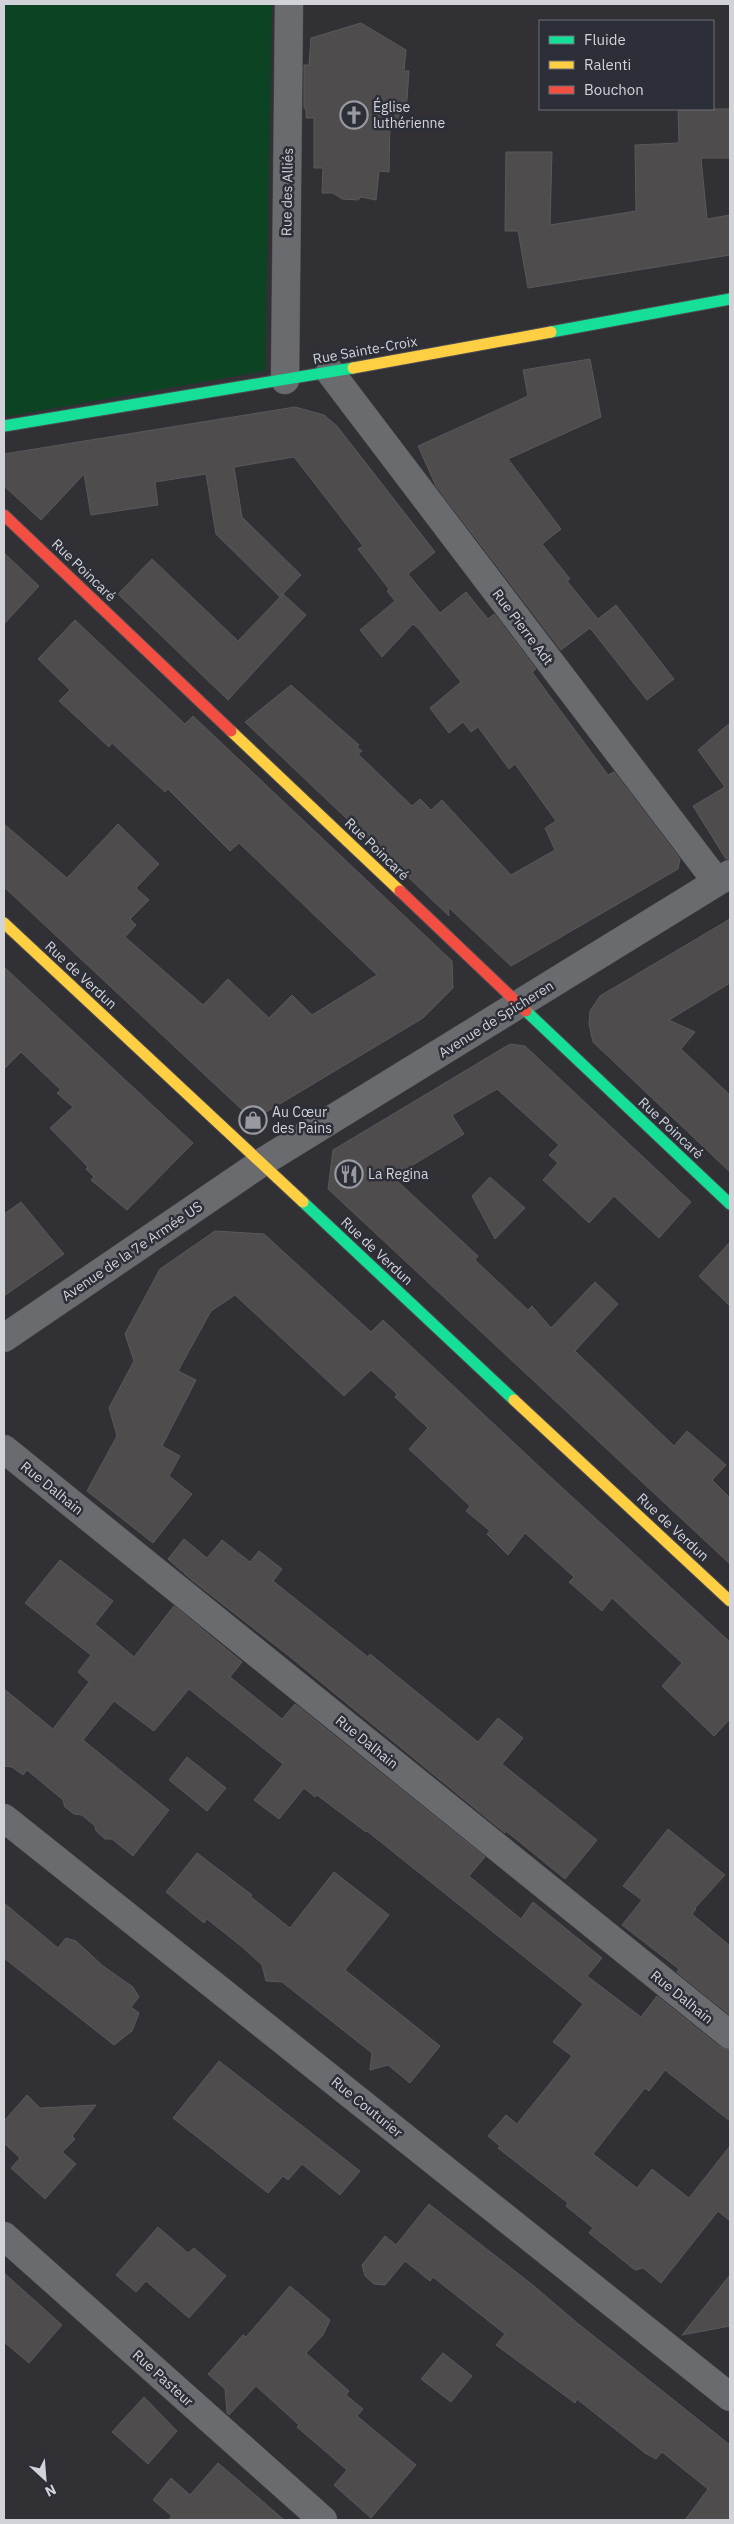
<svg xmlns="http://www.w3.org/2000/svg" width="734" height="2524" font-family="'IBM Plex Sans',sans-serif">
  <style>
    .green { fill: #0c4423 }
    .building { fill: #4e4c4d; stroke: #5a585a }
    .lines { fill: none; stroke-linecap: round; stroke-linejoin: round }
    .street-casing { stroke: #4d4d52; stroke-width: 29 }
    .fast-casing { stroke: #4d4d52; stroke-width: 13 }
    .slow-casing { stroke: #4d4d52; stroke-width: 13 }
    .jam-casing { stroke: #4d4d52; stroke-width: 13 }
    .street { stroke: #6a6b6f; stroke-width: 28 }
    .fast { stroke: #16e098; stroke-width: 11 }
    .slow { stroke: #ffcf43; stroke-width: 11 }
    .jam { stroke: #f24e42; stroke-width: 11 }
    .labels { text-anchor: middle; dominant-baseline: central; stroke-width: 5; stroke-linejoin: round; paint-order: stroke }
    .poi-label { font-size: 14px; fill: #d2d3d9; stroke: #2d2f38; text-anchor: start }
    .street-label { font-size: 14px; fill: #d2d3d9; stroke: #2d2f38 }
  </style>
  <rect width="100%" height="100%" fill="#303035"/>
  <!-- green -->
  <path class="green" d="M4,4H272L265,371L4,417Z"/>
  <!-- building -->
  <path class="building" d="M361,23L406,50L404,71H409L406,113H402L401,122H390L389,172L379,171L376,200L361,197L358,200L342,199L333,193H322L323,168H314V118H306V109L304,108V65H309L311,38Z
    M678,109H730V158H701L707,219L730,215V255L528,288L518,231H505L506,152H552L550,225L636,211L635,145L679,143Z
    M590,359L601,417L508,459L561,529L542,544L570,579L567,581L598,619L616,605L674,679L647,700L590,628L561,650L436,486L418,446L528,396L523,370Z
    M295,407L324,415L337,426L435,552L408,574L440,613L466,592L488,619L494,614L536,669L532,672L608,775L614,772L680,859L678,869L511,966L448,907L449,916L245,722L291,685L359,745L357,747L362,751L358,754L412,806L420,799L431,810L442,800L511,875L555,850L545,828L556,821L515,764L509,769L478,727L471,732L463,722L449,733L430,708L461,682L419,629L413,624L382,657L360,630L395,601L387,591L389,589L358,549L363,546L294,457L234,467L242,517L301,575L280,597L216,534L206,474L155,482L158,505L91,515L84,474L41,520L4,486V454Z
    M4,553L39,586L4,624Z
    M152,559L238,641L283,594L306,615L228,700L118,594Z
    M75,620L185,724L193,716L452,961L453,988L423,1018L253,1120L4,887V824L67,878L118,824L159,864L136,888L149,900L130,919L136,925L125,937L203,1005L228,979L269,1018L292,995L312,1015L377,975L239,843L230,851L168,789L165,792L112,743L109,747L59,701L70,690L38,659Z
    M730,723V858L726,859L693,806L725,787L698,750Z
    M730,919V983L669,1020L695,1032L681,1049L730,1095V1172L593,1042L589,1024L590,1011L600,996Z
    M4,967L193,1143L127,1210L91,1180L94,1177L86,1169L88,1167L50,1128L73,1107L57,1093L61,1090L21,1052L4,1069Z
    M510,1044L525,1046L691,1202L659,1238L614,1196L589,1223L543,1180L558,1163L549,1155L559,1145L497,1089L452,1115L464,1134L393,1177L478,1256L475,1260L528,1310L532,1306L551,1328L595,1282L618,1304L575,1351L674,1446L687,1431L726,1465L712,1480L730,1498V1564L328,1189L333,1150Z
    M490,1177L525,1208L495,1239L472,1196Z
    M21,1202L64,1254L4,1296V1214Z
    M215,1231L264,1234L371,1332L383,1320L544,1471L730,1642V1719L714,1736L662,1686L682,1663L612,1598L602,1611L569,1582L574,1577L525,1533L508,1555L487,1534L490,1531L466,1511L470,1506L409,1449L428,1428L395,1397L397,1394L371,1370L344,1396L235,1295L211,1311L178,1371L196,1380L162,1446L180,1456L169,1476L192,1494L153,1543L87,1491L117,1436L109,1408L134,1361L125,1334L160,1269Z
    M730,1242V1306L699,1276Z
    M184,1539L207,1558L222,1540L250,1562L259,1551L282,1569L273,1581L368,1657L370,1654L478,1742L498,1718L523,1738L502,1764L597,1840L565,1879L506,1831L505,1833L289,1656L193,1581L168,1559Z
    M60,1560L113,1601L95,1624L134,1657L174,1606L242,1662L230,1677L282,1719L295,1704L485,1857L469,1876L521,1919L533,1902L602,1958L587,1976L641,2017L657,1996L720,2047L730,2050V2121L665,2070L649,2091L645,2088L593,2154L637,2188L652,2169L689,2198L730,2146V2221L718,2211L661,2283L643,2268L635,2270L589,2233L593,2228L566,2206L568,2203L498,2148L500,2146L488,2136L506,2115L517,2124L572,2056L553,2042L583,2004L367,1831L366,1832L317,1795L315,1797L304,1788L279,1819L254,1800L283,1764L189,1689L154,1731L114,1701L83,1740L169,1810L133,1856L112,1839H105L96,1831L95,1826L82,1815L74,1814L65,1807L63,1800L27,1770L23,1775L12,1767L4,1766V1689L53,1729L89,1682L78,1672L91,1655L25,1603Z
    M187,1757L226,1788L207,1811L169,1780Z
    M668,1829L725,1875L695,1908L696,1909L692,1914L730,1946V2015L677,1972L679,1969L622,1925L642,1900L623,1886Z
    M197,1853L252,1895L251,1897L290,1928L334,1872L389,1915L345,1970L440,2046L410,2083L388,2065L370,2070L372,2053L282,1982L266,1981L262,1965L241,1946L207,1919L204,1923L166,1892Z
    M4,1903L58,1948L66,1938L76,1941L103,1966L133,1987L139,1997L131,2007L139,2013L132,2031L114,2045L4,1958Z
    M219,2061L360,2171L340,2195L302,2164L288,2180L283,2176L268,2193L173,2118Z
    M27,2095L40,2108L96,2105L72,2136L75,2139L62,2152L76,2164L45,2199L11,2168L20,2158L4,2143V2121Z
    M429,2204L534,2286L576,2322L730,2445V2520H685L708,2489L662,2452L656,2459L645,2453L577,2399L575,2403L496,2345L505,2334L433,2277L430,2281L405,2261L385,2285L374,2284L365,2276L362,2265L385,2236L396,2245Z
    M158,2227L188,2253L194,2248L226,2276L189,2318L146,2281L136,2292L116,2275Z
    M4,2273L62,2325L29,2363L4,2342Z
    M730,2275V2326L682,2335Z
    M290,2286L330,2320L323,2335L306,2353L349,2391L346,2395L363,2409L357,2416L416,2465L371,2518L334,2485L347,2470L297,2427L299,2425L256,2386L229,2415L227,2413L225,2389L208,2374L243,2335L246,2337Z
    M443,2353L472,2376L451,2402L421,2379Z
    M144,2397L177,2431L148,2464L112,2432Z
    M218,2463L260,2499L284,2520H168L172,2516L153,2500L171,2478L190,2495Z"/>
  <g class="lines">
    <!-- street casing -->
    <g class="street-casing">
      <path id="street" d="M330,372L717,882
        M285,380L289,4
        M4,1338L261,1163L730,874
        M4,1449L730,2035
        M4,1818L730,2397
        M4,2236L323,2520"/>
    </g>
    <!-- fast casing -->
    <g class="fast-casing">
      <path id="fast" d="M551,332L730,299
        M4,426L353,368
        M526,1011L730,1204
        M303,1202L514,1400"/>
    </g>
    <!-- slow casing -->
    <g class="slow-casing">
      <path id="slow" d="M353,368L551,332
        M231,731L400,891
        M4,923L303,1202
        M514,1400L730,1601"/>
    </g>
    <!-- jam casing -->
    <g class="jam-casing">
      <path id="jam" d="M4,515L231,731
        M400,891L526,1011"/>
    </g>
    <!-- street -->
    <use href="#street" class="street"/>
    <!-- fast -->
    <use href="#fast" class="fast"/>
    <!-- slow -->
    <use href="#slow" class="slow"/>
    <!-- jam -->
    <use href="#jam" class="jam"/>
  </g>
  <!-- icons -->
  <defs>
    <g id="church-ring" transform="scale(1.4375)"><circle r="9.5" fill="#2d2f38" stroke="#999aa0" stroke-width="1.5"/><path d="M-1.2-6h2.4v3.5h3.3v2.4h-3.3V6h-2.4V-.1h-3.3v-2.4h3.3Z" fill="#999aa0"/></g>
    <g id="shop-ring" transform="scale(1.4375)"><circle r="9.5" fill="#2d2f38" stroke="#999aa0" stroke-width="1.5"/><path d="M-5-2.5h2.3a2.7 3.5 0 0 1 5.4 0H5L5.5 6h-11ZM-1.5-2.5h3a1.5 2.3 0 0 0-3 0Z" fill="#999aa0"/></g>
    <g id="restaurant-ring" transform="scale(1.4375)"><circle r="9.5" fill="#2d2f38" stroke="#999aa0" stroke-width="1.5"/><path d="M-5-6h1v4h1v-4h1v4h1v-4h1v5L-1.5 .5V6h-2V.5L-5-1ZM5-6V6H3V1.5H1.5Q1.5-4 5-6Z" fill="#999aa0"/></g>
  </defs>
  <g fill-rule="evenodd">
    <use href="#church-ring" x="354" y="115"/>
    <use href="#shop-ring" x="253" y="1120"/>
    <use href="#restaurant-ring" x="349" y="1174"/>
  </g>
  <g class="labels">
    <!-- poi labels -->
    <g class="poi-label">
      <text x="373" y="107">Église<tspan x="373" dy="16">luthérienne</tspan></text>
      <text x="272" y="1112">Au Cœur<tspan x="272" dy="16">des Pains</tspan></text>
      <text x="368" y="1174">La Regina</text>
    </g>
    <!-- street labels -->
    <g class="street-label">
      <text transform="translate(287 192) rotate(-89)">Rue des Alliés</text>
      <text transform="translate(365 350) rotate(-10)">Rue Sainte-Croix</text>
      <text transform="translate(84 570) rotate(44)">Rue Poincaré</text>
      <text transform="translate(523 627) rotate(53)">Rue Pierre Adt</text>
      <text transform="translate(377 849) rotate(44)">Rue Poincaré</text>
      <text transform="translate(81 975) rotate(43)">Rue de Verdun</text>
      <text transform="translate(496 1019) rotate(-32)">Avenue de Spicheren</text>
      <text transform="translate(671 1128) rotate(43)">Rue Poincaré</text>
      <text transform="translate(132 1251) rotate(-34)">Avenue de la 7e Armée US</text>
      <text transform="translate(377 1251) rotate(43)">Rue de Verdun</text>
      <text transform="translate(52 1488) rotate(39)">Rue Dalhain</text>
      <text transform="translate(673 1527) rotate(43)">Rue de Verdun</text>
      <text transform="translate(367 1742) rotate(39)">Rue Dalhain</text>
      <text transform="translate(682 1997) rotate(39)">Rue Dalhain</text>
      <text transform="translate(367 2107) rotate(39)">Rue Couturier</text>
      <text transform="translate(163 2378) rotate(42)">Rue Pasteur</text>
    </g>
  </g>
  <!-- border -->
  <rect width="734" height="2524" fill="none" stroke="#d2d3d9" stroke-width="10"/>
  <!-- legend -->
  <rect x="539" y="20" width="175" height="90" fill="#2d2f38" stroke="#6f7178"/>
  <rect x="549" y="36" width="25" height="8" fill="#16e098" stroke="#6f7178"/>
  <text x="584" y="45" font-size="15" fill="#d2d3d9">Fluide</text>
  <rect x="549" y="61" width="25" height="8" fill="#ffcf43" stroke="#6f7178"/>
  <text x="584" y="70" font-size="15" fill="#d2d3d9">Ralenti</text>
  <rect x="549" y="86" width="25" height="8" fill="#f24e42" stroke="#6f7178"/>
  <text x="584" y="95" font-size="15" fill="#d2d3d9">Bouchon</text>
  <!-- north arrow -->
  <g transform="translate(45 2479) rotate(154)" stroke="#2d2f38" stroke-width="4" paint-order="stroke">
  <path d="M0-4L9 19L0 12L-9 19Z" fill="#d2d3d9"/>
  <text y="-8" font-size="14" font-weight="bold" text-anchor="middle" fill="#d2d3d9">N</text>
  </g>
</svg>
